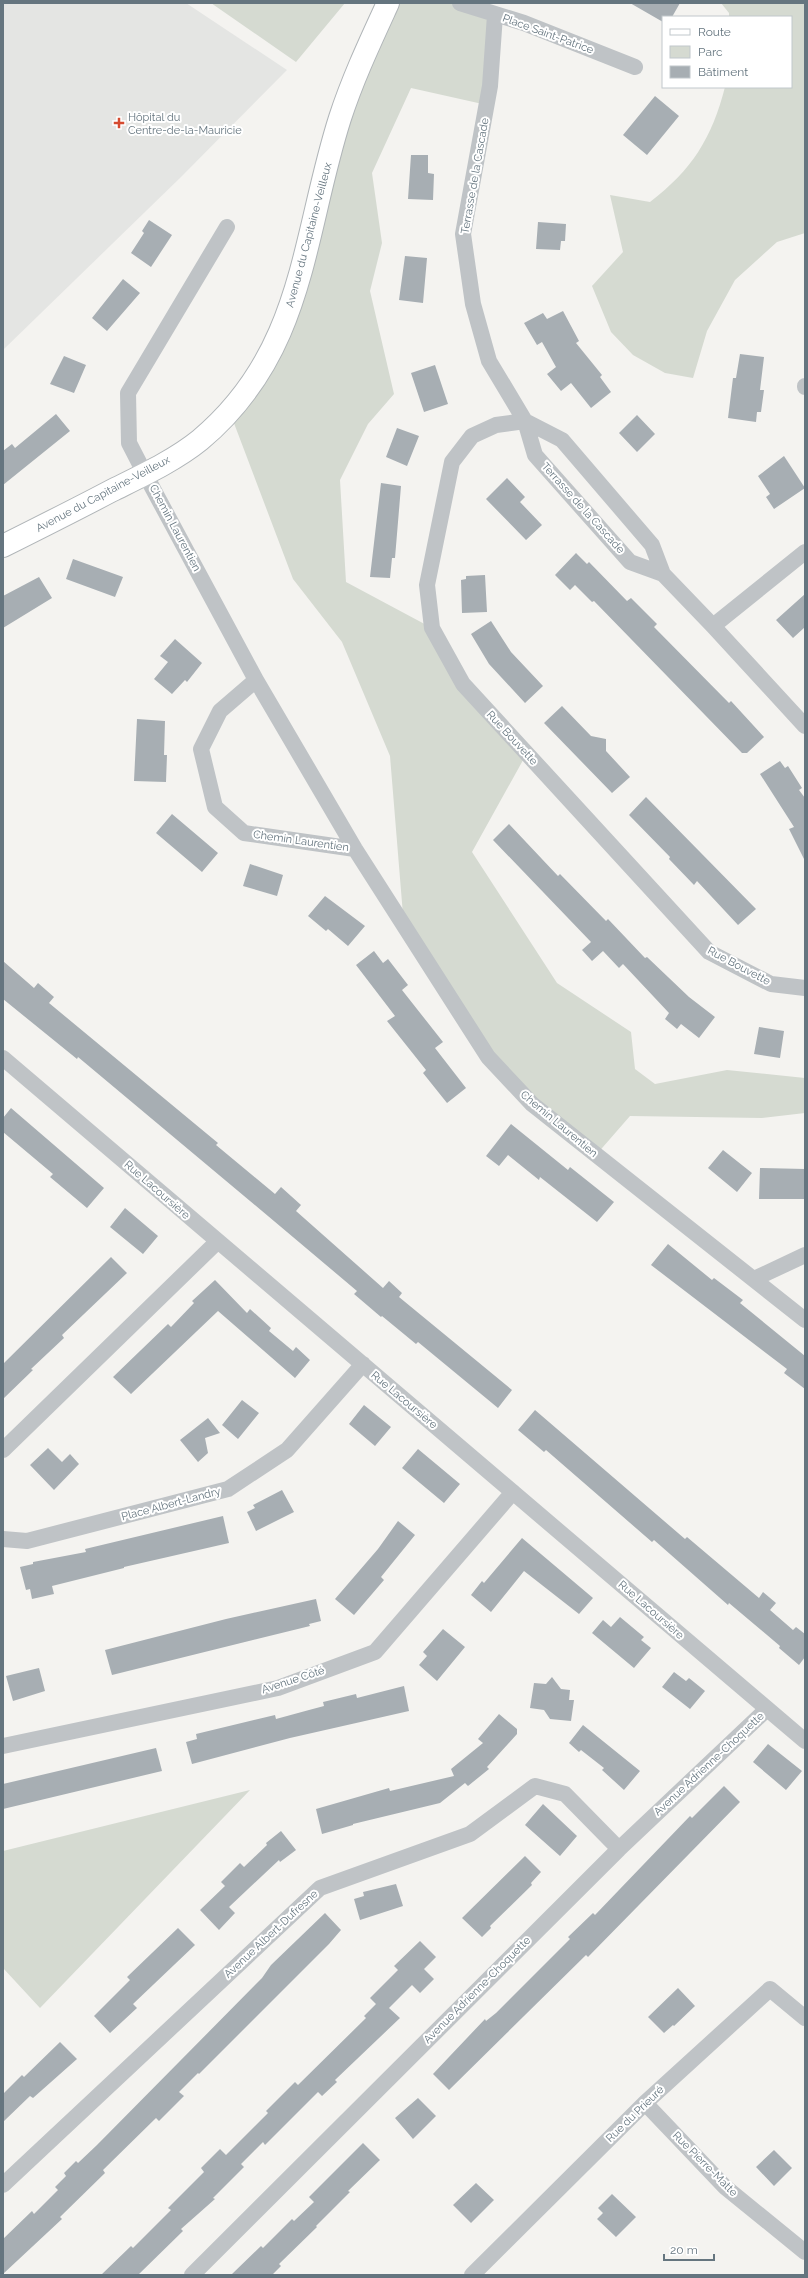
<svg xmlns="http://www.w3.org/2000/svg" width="808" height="2278" font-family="Raleway,sans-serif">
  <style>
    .built { fill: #e4e5e3 }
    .green { fill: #d5dad1 }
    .building { fill: #a7aeb3 }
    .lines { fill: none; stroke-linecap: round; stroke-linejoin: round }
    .secondary-casing { stroke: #b0b5b8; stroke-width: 24 }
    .street { stroke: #bfc3c6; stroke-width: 16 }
    .secondary { stroke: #fff; stroke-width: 22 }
    .poi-dot { fill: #d54a2f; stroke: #fff; stroke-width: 1.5 }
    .labels { text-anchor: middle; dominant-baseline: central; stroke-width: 4; stroke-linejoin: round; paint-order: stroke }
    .street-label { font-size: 11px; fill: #65757f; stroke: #fff }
    .poi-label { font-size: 11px; fill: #65757f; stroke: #fff; text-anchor: start }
  </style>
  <rect width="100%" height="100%" fill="#f4f3f0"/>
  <!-- built -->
  <path class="built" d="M3,3H186L287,70L181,177L3,350Z"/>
  <!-- green -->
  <path class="green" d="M211,3H345L296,62Z
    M388,3H467L495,15L487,105L411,88L372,173L382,243L370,291L394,394L368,424L340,480L346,582L432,628L463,684L527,753L472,852L557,983L631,1032L635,1069L655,1084L727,1070L805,1078V1113L762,1118L630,1116L596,1155L488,1057L404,927L390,756L342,642L293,579L229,410L252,383Z
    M721,3H805V233L777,242L735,280L707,331L693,378L665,373L633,355L611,332L592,286L623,252L610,195L650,202C692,170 712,138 725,87H791V17H729V13Z
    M250,1790L40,2008L3,1968V1851Z"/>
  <!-- building -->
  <path class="building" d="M630,3H680L672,17H663V22Z
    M655,96L679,116L647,155L623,135Z
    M411,155H428V173L434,174L433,200L408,199Z
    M149,220L172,235L151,267L131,253L144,233L142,231Z
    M538,222L566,224L565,241H561L560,250L536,249Z
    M405,256L427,258L423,303L399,300Z
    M123,279L140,293L107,331L92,318Z
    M563,311L579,341L576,343L602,375L600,377L611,392L591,408L571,383L561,391L547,374L556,367L542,342L537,345L524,323L543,313L547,319Z
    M740,354L764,357L760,390H764L761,412H757L756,422L728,418L733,378H736Z
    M64,356L86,365L74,393L50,384Z
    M435,365L448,404L424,412L411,373Z
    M56,414L70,431L3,485V451L12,444L15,448Z
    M637,415L655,434L637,452L619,433Z
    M397,428L419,436L407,466L386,457Z
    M784,456L805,488L774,509L766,497L770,494L758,476Z
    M507,478L525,497L520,502L542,525L526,540L486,499Z
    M381,483L401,486L395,558H392L390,578L370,577Z
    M576,553L587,564L589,562L627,601L631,598L657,624L654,627L729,703L731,701L764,737L747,753H742L594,601L592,602L575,585L570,590L555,575Z
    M73,559L123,577L115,597L66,579Z
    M485,575L487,612L462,613L461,580L466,579V576Z
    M39,577L52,598L3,628V596Z
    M805,594V627L793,638L776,620Z
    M491,621L511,652L543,686L525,703L489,664L471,634Z
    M175,639L202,663L187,682L185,680L172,694L154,679L168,662L160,656Z
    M562,706L591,736L606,739V751L630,777L612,793L544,723Z
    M137,719L165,721L164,755H167L166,782L134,781Z
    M780,761L785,768L788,766L802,788L799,790L805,798V861L789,829L794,827L760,774Z
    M646,797L756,909L738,925L697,881L694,885L669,859L670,857L629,815Z
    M172,814L218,853L202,872L156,833Z
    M509,824L558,876L560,874L606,921L608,919L645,958L647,957L689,997L715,1017L699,1038L681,1024L677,1029L665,1019L669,1013L623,964L619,968L603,951L592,961L582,950L591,942L493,840Z
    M250,864L283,875L277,896L243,886Z
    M325,896L365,926L348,946L328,929L326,931L308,916Z
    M374,951L383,963L388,959L408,985L402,990L443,1042L435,1048L466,1088L447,1103L423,1073L426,1070L387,1021L395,1016L356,965Z
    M3,961L34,988L38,983L54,997L49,1003L189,1119L218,1143L216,1145L275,1194L281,1187L301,1205L296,1211L383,1288L389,1281L402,1293L399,1297L512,1390L498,1408L418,1342L416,1344L382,1316L381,1317L354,1294L357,1291L287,1232L78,1057L77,1059L3,999Z
    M759,1027L784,1031L780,1058L754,1054Z
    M11,1108L104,1188L87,1208L50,1177L53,1174L3,1132V1118Z
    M511,1124L568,1170L570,1167L614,1202L597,1222L540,1177L539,1180L508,1155L499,1166L486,1156Z
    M723,1150L752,1173L737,1192L708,1168Z
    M760,1168L805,1169V1199H759Z
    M125,1208L158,1236L143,1254L110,1227Z
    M668,1244L712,1280L714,1278L743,1300L740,1303L805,1356V1389L784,1373L787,1369L651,1265Z
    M111,1257L127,1273L62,1335L64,1338L31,1369L33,1370L3,1399V1364Z
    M215,1280L247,1313L250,1309L271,1328L269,1331L293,1351L296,1347L310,1360L295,1378L218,1311L131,1394L113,1377L168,1324L171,1327L194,1303L192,1301Z
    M242,1400L259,1413L238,1439L222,1425Z
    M364,1405L391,1427L375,1446L349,1424Z
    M535,1410L685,1539L687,1537L759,1598L763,1592L776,1603L770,1610L793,1630L796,1627L805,1634V1657L799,1665L779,1648L780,1646L729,1603L728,1605L654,1540L652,1542L546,1450L544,1452L518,1430Z
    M208,1418L220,1433L205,1438L208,1453L198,1462L180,1440Z
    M48,1448L62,1462L70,1454L79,1464L54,1490L30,1465Z
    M418,1449L460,1484L444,1503L402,1468Z
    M282,1490L294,1512L256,1531L247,1512L255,1508L253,1505Z
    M223,1516L229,1543L124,1567V1568L52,1586L54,1594L32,1599L30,1589L26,1590L20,1567L33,1564V1562L86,1552L85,1549Z
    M398,1521L415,1535L381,1577L384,1580L354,1615L335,1599L378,1549Z
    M522,1538L593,1598L579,1614L524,1571L491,1612L471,1595L482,1581L484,1583Z
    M316,1599L321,1621L309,1624L310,1626L112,1675L105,1650L226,1619Z
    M620,1617L644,1637L641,1640L651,1648L634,1668L592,1633L603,1620L611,1627Z
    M443,1629L465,1647L437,1681L419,1665L427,1656L423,1652Z
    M39,1668L45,1691L13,1701L6,1676Z
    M674,1672L686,1681L689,1678L705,1691L690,1709L662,1687Z
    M552,1677L561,1689L570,1690L569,1700H574L571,1721L550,1719L544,1710L530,1708L534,1683L546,1684Z
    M404,1686L409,1711L290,1738L192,1764L186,1742L197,1739L196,1734L275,1715L276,1719L309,1710L324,1706L323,1702L356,1694L357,1698Z
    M499,1714L517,1729V1734L487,1767L489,1769L468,1786L465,1783L440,1803L353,1824V1825L322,1834L316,1809L389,1788L390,1791L454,1776L451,1769L483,1743L478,1739Z
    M583,1725L640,1771L624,1790L602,1770L604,1768L581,1750L579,1752L569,1743Z
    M768,1744L802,1771L786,1790L753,1762Z
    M156,1748L162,1771L3,1809V1784Z
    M724,1786L740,1802L588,1957L586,1955L449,2090L433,2074L449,2057L485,2019L486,2021L496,2013L570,1939L568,1937L593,1913L595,1915L690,1816L692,1818Z
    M543,1804L577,1836L560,1856L525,1825Z
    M281,1831L296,1850L280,1862L279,1860L229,1907L235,1913L219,1930L200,1910L225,1886L221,1882L240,1863L244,1867L267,1845L266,1843Z
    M525,1856L541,1872L531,1883L532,1885L490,1926L491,1928L482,1937L462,1918Z
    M396,1884L403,1906L360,1920L354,1899L364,1896L363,1892Z
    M325,1913L341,1930L329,1944L199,2074L198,2073L179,2092L184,2096L159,2121L156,2118L103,2170L105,2173L60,2217L62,2219L3,2274V2239L32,2211L34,2214L58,2190L55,2187L66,2176L64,2173L76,2161L78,2163L97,2145L262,1978L271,1965Z
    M178,1928L195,1945L133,2004L137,2008L110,2033L94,2016L130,1980L127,1977Z
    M420,1941L436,1957L424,1969L434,1979L420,1993L412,1985L389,2008L400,2018L335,2080L337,2082L322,2096L318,2092L265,2145L263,2142L241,2164L244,2167L213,2198L215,2199L181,2229L183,2231L138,2275H101L131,2246L133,2248L171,2210L168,2208L204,2172L201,2168L220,2149L226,2155L268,2113L266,2111L295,2082L298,2085L366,2018L364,2016L376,2004L370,1998L398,1970L394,1966Z
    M678,1988L695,2006L674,2026L673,2025L664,2033L648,2017Z
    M60,2042L77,2059L33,2098L30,2096L3,2122V2094L22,2075L24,2077Z
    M418,2098L436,2116L413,2139L395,2118Z
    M363,2143L380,2160L348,2191L350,2192L316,2226L317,2227L279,2264L281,2266L272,2275H231L261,2246L263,2248L292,2219L294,2221L314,2202L309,2197Z
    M774,2150L792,2168L774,2186L756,2167Z
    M476,2183L494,2200L471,2223L453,2205Z
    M612,2194L636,2217L616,2237L597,2219L603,2213L598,2208Z"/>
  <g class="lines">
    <!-- secondary casing -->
    <g class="secondary-casing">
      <path id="secondary" d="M3,546C39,528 75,510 111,491C141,476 174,461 200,440C305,352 302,237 340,118C353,78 371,40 388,3"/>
    </g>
    <!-- street -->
    <path class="street" d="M460,3L524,23L635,67
      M495,15L490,86L463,234L473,304L489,361L525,421L535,455L630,562L663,574
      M227,227L128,393L129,443L145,474L256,680L355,849L488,1057L532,1104L805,1320
      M805,386V387
      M525,421L496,425L472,436L452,462L427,585L432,628L463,684L709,952L771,984L805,988
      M525,421L562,440L652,545L663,574L713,626L805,726
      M713,626L805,552
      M256,680L220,711L201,749L215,807L244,833L355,849
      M3,1058L805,1741
      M754,1279L805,1255
      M3,1450L217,1242
      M3,1539L27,1541L228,1489L287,1450L363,1364
      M3,1746L278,1688L375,1652L513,1492
      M645,2103L725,2187L805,2252
      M3,2185L320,1888L470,1834L535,1786L565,1794L619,1849
      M192,2275L619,1849L767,1709
      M472,2275L645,2103L770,1989L805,2018"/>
    <!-- secondary -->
    <use href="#secondary" class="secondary"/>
  </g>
  <!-- markers -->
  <path class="poi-dot" d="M117 117h4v4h4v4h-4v4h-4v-4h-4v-4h4z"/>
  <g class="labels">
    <!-- street labels -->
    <g class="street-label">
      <text transform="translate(548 34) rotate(20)">Place Saint-Patrice</text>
      <text transform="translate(475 176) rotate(-80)">Terrasse de la Cascade</text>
      <text transform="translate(309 235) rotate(-75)">Avenue du Capitaine-Veilleux</text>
      <text transform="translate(103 494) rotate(-28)">Avenue du Capitaine-Veilleux</text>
      <text transform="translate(583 508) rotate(48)">Terrasse de la Cascade</text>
      <text transform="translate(175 528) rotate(62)">Chemin Laurentien</text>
      <text transform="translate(512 738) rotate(47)">Rue Bouvette</text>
      <text transform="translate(301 841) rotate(8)">Chemin Laurentien</text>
      <text transform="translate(739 966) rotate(28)">Rue Bouvette</text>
      <text transform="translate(559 1124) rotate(40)">Chemin Laurentien</text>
      <text transform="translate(157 1190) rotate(41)">Rue Lacoursière</text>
      <text transform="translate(404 1400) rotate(40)">Rue Lacoursière</text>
      <text transform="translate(171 1504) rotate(-15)">Place Albert-Landry</text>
      <text transform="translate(651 1610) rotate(41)">Rue Lacoursière</text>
      <text transform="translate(293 1680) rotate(-18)">Avenue Côté</text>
      <text transform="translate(709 1764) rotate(-43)">Avenue Adrienne-Choquette</text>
      <text transform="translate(271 1934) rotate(-43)">Avenue Albert-Dufresne</text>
      <text transform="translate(477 1990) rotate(-45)">Avenue Adrienne-Choquette</text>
      <text transform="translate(635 2114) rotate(-44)">Rue du Prieuré</text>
      <text transform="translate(705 2164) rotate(45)">Rue Pierre-Matte</text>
    </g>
    <!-- poi labels -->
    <g class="poi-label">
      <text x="128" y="117">Hôpital du<tspan x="128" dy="13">Centre-de-la-Mauricie</tspan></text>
    </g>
  </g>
  <!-- border -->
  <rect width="808" height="2278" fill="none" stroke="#65757f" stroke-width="8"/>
  <!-- legend -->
  <rect x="662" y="16" width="130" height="72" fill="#ffffff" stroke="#c1c8cc"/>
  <rect x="670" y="29" width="20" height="6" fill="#ffffff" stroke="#c1c8cc"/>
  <text x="698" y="36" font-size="12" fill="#65757f">Route</text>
  <rect x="670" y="46" width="20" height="12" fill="#d5dad1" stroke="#c1c8cc"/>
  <text x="698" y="56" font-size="12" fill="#65757f">Parc</text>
  <rect x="670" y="66" width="20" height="12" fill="#a7aeb3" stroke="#c1c8cc"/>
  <text x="698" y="76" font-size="12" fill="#65757f">Bâtiment</text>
  <!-- scale -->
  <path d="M664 2254v6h50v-6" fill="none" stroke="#65757f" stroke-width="2"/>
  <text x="670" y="2254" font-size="12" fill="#65757f" stroke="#ffffff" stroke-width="3" paint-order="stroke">20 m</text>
</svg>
